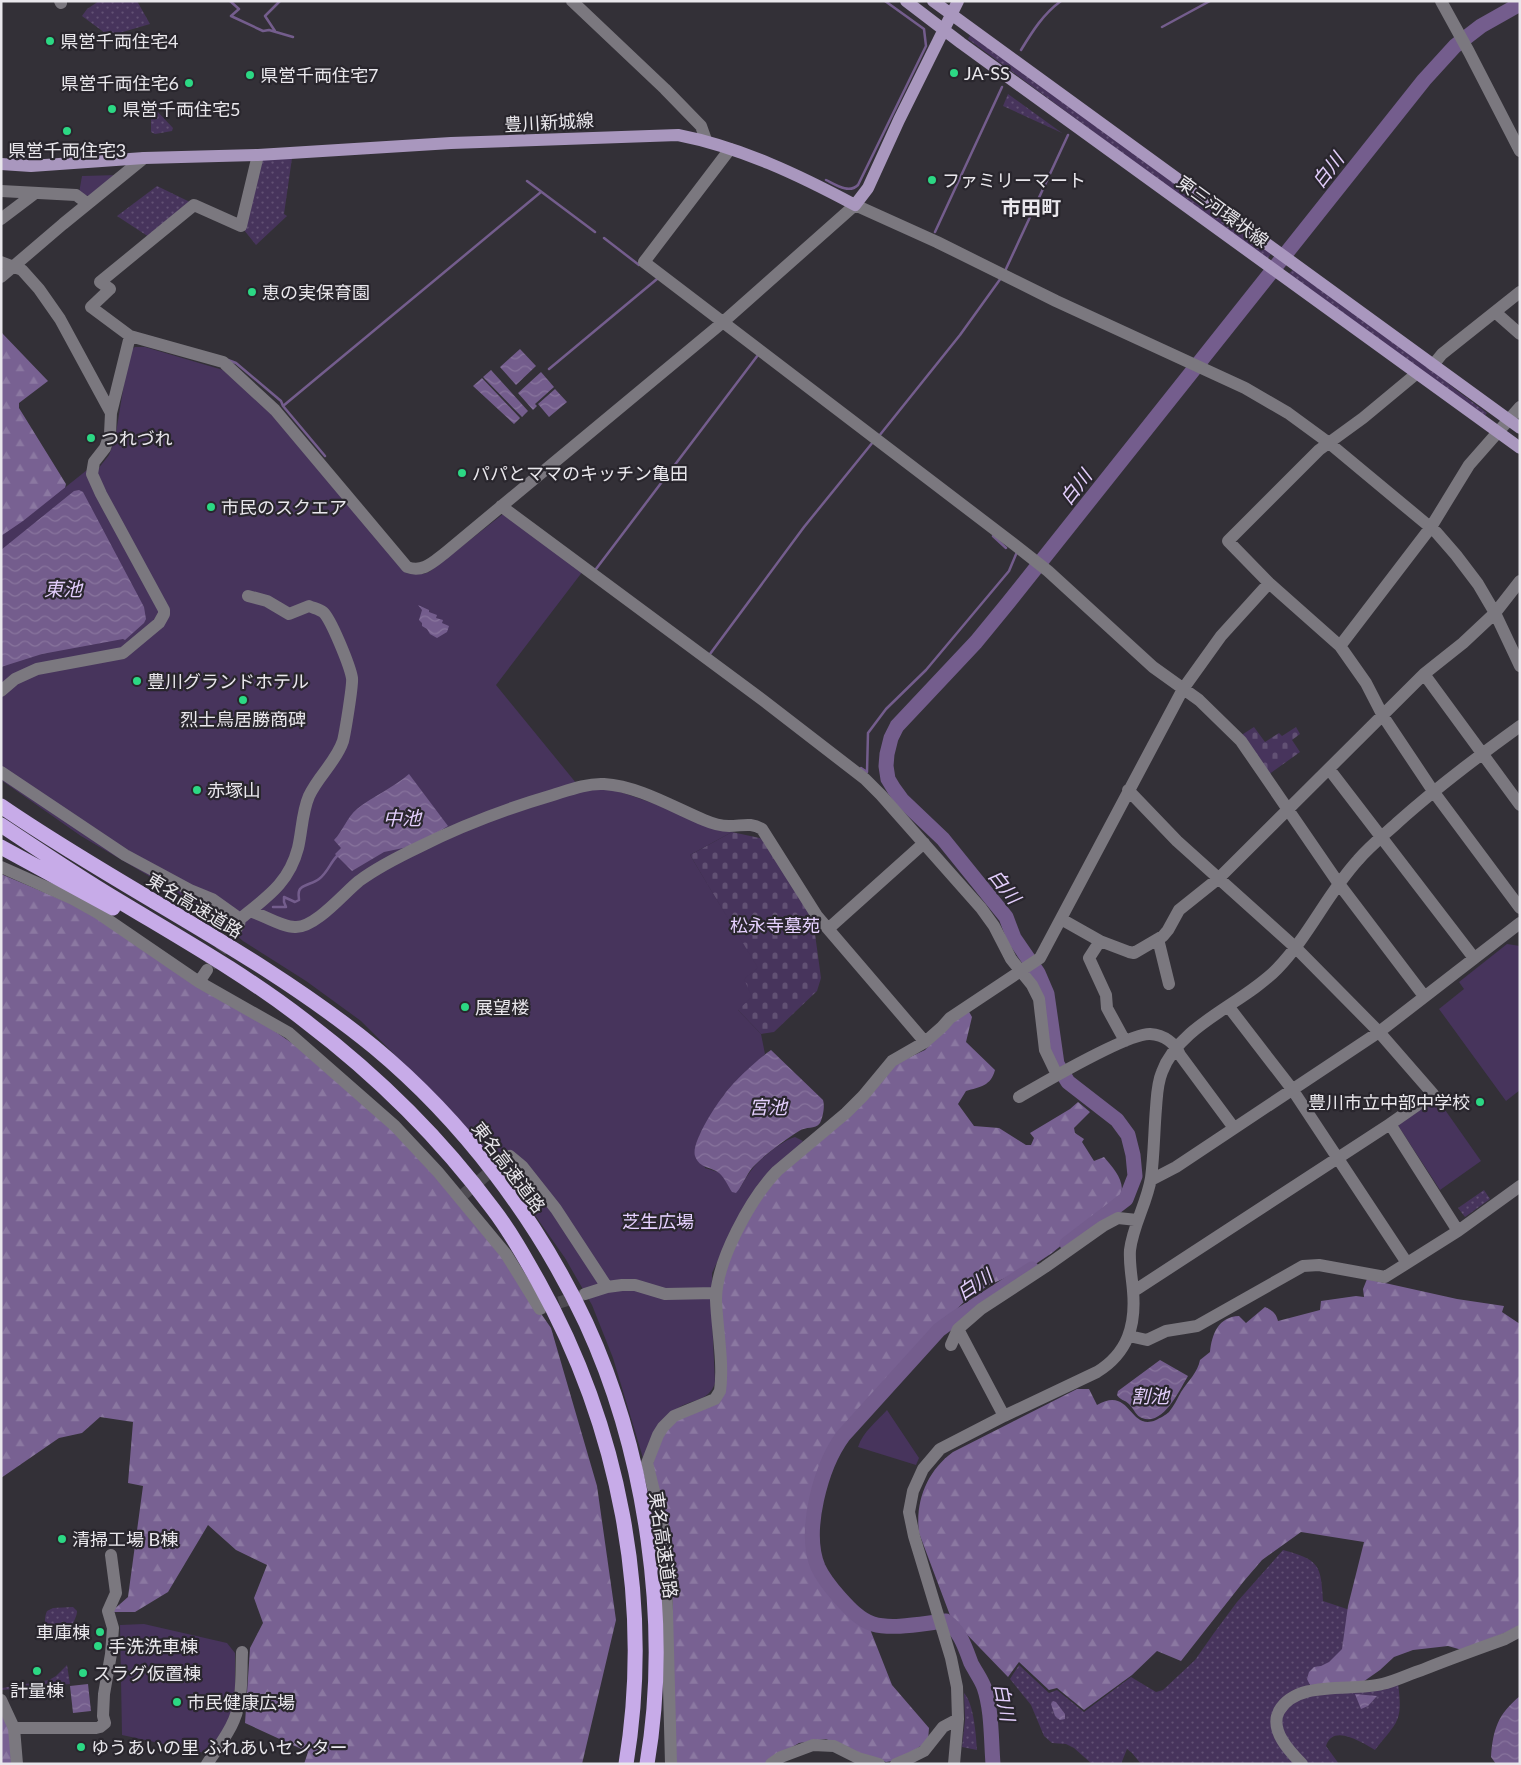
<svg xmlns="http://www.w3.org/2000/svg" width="1521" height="1765" font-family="Lato,'Noto Sans JP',sans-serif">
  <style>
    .grass { fill: url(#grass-dots) }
    .forest { fill: url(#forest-firs) }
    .cemetery { fill: url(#cemetery-stones) }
    .park { fill: #47345c }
    .water { fill: url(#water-waves) }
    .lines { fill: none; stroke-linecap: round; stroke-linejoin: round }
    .stream { stroke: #745d8d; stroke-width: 2.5 }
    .river { stroke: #745d8d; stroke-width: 15 }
    .minor-tunnel { stroke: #4e4b52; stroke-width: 12; stroke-dasharray: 12 6; stroke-linecap: butt }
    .minor { stroke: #7b787f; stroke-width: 12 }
    .major { stroke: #a997be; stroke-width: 12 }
    .highway { stroke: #c7abe8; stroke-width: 15 }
    .poi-dot { fill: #2cd884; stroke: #29262d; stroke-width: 2 }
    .labels { text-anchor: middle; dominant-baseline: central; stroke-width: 4.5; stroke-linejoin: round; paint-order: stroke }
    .poi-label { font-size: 18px; fill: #e9e7ec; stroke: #29262d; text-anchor: start }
    .street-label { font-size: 18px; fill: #e9e7ec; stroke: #29262d }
    .park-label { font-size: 18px; fill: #e5d0fe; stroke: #29262d }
    .water-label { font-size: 19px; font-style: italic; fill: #e3cefc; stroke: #29262d }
    .quarter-label { font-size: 20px; font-weight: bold; fill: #e9e7ec; stroke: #29262d }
  </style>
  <defs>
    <pattern id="grass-dots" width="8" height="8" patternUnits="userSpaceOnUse" patternTransform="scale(1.25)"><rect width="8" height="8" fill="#47345c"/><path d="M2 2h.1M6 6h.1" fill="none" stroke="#625174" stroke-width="1.8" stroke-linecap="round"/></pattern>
    <pattern id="forest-firs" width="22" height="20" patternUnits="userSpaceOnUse" patternTransform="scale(1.25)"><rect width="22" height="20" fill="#786192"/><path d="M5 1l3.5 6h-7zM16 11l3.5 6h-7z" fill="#8b78a1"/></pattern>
    <pattern id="cemetery-stones" width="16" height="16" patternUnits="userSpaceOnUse" patternTransform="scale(1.25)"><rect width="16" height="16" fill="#47345c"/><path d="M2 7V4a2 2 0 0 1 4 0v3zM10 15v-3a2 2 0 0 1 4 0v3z" fill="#625174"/></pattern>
    <pattern id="water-waves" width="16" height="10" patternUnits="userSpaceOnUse" patternTransform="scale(1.25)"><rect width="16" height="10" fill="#745d8d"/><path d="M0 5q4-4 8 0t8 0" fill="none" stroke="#88749d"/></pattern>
  </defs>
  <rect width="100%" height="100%" fill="#333037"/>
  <!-- grass -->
  <path class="grass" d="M99,1H137L150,24L109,36L82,16L87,9Z
    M972,32L1272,252L1267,260L968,39Z
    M1008,94L1062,133L1003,106Z
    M151,108H154L173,128L172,131L155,134L151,132Z
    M292,158L284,214L287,216L256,245L244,230L260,160Z
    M157,186L192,203L149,237L117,216Z
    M1295,267L1413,354L1455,389L1487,413L1483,418L1288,275Z
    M1484,1190L1490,1199L1465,1217L1458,1208Z
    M1283,1550C1319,1560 1321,1564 1323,1601L1350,1610L1344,1651L1337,1660L1316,1670L1305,1694L1398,1683C1403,1722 1398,1721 1375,1750C1363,1743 1333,1723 1326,1746L1339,1764H1141L1132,1753L1127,1749L1121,1764H1092L1074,1748L1066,1744L1052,1743L1044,1736L1031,1705L1010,1679L1019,1665L1049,1693L1057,1690L1084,1712L1131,1677L1156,1692L1163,1690L1195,1660L1214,1633L1237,1602Z
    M73,1607L77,1611C77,1621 64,1639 53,1638C45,1631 43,1620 47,1611L53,1608Z
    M67,1665L70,1684L2,1690V1688L49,1680L56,1676Z
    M964,1693C974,1704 976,1735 977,1750L962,1747L965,1720Z"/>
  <!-- forest -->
  <path class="forest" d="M1,332L48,381L19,403V408L66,484L65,488L24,522L1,537Z
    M1,874L81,908L273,1030L318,1061L393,1129L483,1230L551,1328L597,1486L616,1620L582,1764H304L308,1752L245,1723L250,1648L263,1623L254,1598L267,1565L236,1550L208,1525L168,1592L135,1612H111L128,1597L143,1486L128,1483L133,1422L100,1417L82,1433L59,1438L1,1478Z
    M968,1010L972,1017L966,1042L995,1070C991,1086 980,1087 966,1091L958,1104L974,1126L999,1128L1026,1145H1031L1034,1138L1030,1133L1070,1109L1078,1102L1090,1112L1074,1128L1075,1133L1084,1139L1082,1142L1094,1161L1104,1157C1114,1169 1130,1186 1117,1200L1052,1253L1031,1267L989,1285L967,1299L933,1332L898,1374L828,1448L816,1484L810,1537L817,1569L827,1585L841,1600L854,1614L868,1624L892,1685L929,1728L928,1741L900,1760L886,1762L859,1754L826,1739L799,1743L764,1764H674L672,1537L652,1466L662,1435L673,1420L714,1402L723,1270L747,1218L782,1171L893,1065L925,1050L953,1020Z
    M1367,1279L1457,1299L1504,1306L1502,1312L1520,1324V1627L1462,1650L1448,1646L1413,1650L1394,1657L1380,1670L1360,1684L1310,1685L1307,1679L1309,1672L1314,1667L1321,1666L1329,1662L1342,1649L1348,1606L1364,1542L1301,1532L1262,1560L1244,1581L1181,1661L1157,1651L1132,1675L1084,1710L1057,1688L1049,1690L1019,1662L1008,1677L951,1618L919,1533C915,1501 927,1471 953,1452L1077,1389H1089L1097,1405C1131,1385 1129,1432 1156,1420C1160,1418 1166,1415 1169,1412C1174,1406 1177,1399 1181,1392C1188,1381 1198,1372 1200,1360L1210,1352C1212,1334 1218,1317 1239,1316L1246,1323L1265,1307C1273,1311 1276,1313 1278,1321L1320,1310L1321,1301L1356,1296L1364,1297L1363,1289Z
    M1,1711L10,1729L14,1764H1Z"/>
  <!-- cemetery -->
  <path class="cemetery" d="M1254,727L1265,742L1279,733L1282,736L1296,727L1300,734L1292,740L1300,752L1268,775L1240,736Z
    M732,832L764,839L820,929L815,934L821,978L817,991L774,1032L761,1034L738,1010L743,979L757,968L690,855Z"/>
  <!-- park -->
  <path class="park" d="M118,175L91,197L79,193L82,176Z
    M135,347H145L223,370L271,412L406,573L423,574L429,572L503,514L583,571L496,685L581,789L606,787L728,829L732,832L690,855L758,968L744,979L752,997L738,1010L761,1034L765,1054L724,1095L699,1136L705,1168L718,1172L740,1188C744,1181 748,1174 753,1168C761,1158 783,1140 795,1137L803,1141L731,1233L712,1273V1287L711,1296L715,1383C709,1402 690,1399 677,1409C669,1415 649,1448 643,1458L613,1358L592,1305L565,1258L525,1201L413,1073L361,1021L306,981L243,941L210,912L81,836L1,780V536L23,521L87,470L98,469L109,455L115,439L128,359L131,350Z
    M1507,944L1520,946V1090L1506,1101L1439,1009L1464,989L1459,982Z
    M1436,1097L1481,1161L1440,1190L1397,1124Z
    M887,1410L919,1458L916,1465L858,1447C863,1432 876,1422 887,1410Z
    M144,1624L227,1643L235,1653V1688L231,1716L225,1732L205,1753L122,1735L120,1625Z"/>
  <!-- water -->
  <path class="water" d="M520,349L536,366L516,385L500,367Z
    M491,370L528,411L522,417L483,377Z
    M541,372L554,387L535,404L537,406L533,410L518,393Z
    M482,378L520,418L514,424L473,386Z
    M555,389L567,402L549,417L538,404Z
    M79,490L83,492L144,607L146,619L144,623L125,640L123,639L42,654L1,667V550L74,491Z
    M418,605L429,610V612L437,615L436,618L443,620L442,623L449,626L447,632L437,638L430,634L427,629L422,626V623L419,620L422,610Z
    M409,774L448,826L428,838L408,847L384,852L352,871L335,854L341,848L334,840C343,831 347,817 357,809C373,796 393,788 409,774Z
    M771,1050L823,1100C825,1106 823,1117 820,1123C815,1130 806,1126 799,1131C786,1139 763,1156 753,1167C746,1175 743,1185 736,1193L732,1192C728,1186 725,1178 719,1173C710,1166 700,1169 695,1156C691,1143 715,1106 724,1095C733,1082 758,1059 771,1050Z
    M1160,1360L1188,1376C1180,1389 1163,1427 1142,1418C1136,1416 1134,1409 1129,1404C1125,1400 1120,1400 1117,1395L1118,1391Z
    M88,1684L91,1711L73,1713L70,1686Z
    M1355,1694L1377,1696L1368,1706L1361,1709Z
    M1520,1696V1764H1496L1491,1757C1493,1729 1498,1714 1520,1696Z
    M1053,1701L1056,1702L1065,1714V1719L1060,1720L1055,1716L1051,1704Z"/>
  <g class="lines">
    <!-- stream -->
    <path class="stream" d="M230,1L239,9L231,16L263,31L269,30L293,37
      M1162,27L1210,1
      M275,31L265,16L280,1
      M1021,50C1032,32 1043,14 1061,1
      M826,180C836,185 849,194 858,185L926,46L924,29L885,1
      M527,181L595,232
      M935,232L1002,87
      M604,238L639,265
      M1005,271L1068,135
      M228,360L236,363L281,401L283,406L325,456
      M549,369L657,279
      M283,406L541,192
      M879,436L960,335L1001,278
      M993,536L1006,548
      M596,569L758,355
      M710,654L804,527L873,442
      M861,768L867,772L868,733L886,709L926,670L1009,571L1017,552
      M273,907H286L284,902V897L295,902L299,900C299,896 297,891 301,888C306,884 314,883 319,879C328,872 330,863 337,856"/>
    <!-- river -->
    <path class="river" d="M1067,1244L1126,1199L1135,1176L1133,1155L1128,1135L1117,1120L1068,1082L1057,1064L1047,994L1038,973L1014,938L1006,917L943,839L902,800L894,789L888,779L886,766L887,754L891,738L897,726L976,642L1008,603L1424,80L1455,46L1481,26L1520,4
      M993,1764C991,1739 992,1710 984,1687C981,1679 975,1671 971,1663C965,1647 960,1631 946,1621C925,1623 893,1630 873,1624C860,1620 849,1608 840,1598C832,1589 823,1578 818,1567C803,1531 821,1466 843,1436L939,1330L954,1319L1032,1269"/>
    <!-- minor-tunnel -->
    <path class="minor-tunnel" d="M210,966L236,929
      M464,1194L498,1165
      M542,1308L583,1295"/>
    <!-- minor -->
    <path class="minor" d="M60,1L61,3
      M572,1L665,89L701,126L706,140
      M1441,1L1469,52L1520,151
      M730,149L644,262L1015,545L1048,571L1153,667L1199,700L1241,741L1339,884L1424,996
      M258,155L241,226L194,205L100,282L110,289L91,307L130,336L223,362L275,410L407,567C423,573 433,562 445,553L722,323L855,205L937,242L1056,301L1245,388L1288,413L1329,443L1436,532L1456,555L1478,584L1495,613L1520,666
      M1,191L76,195L88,204
      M1,219L34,194
      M1,262L22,270L39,289L60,319L111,413
      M1,277L63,224L144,158
      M1495,312L1520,334
      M1433,365L1442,354L1520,292
      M1416,374L1363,418L1319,450L1228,541L1269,583L1340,646L1366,683L1383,716L1433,791L1520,908
      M501,506L764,701L865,779L881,795L981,908L994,926L1011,959L1032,985L1039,999L1045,1050L1057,1075
      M1340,646L1431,527L1469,465L1520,407
      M1424,674L1520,805
      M1,691L15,679L37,669L123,653L159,623L164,614V610L101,494L92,474L94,462L105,448L110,434L111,413L130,336
      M1329,769L1474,958
      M1,772L125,855L190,890L212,899L240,919L239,925L236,929
      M1128,790L1177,841L1296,948L1379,1032L1433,1094L1390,1124L1458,1231
      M1,867L73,899L98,913L199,982L289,1033L395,1126L438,1172L506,1254L540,1309
      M250,911C263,915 284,928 296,927C316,927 344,893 359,881C378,867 398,857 419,847C463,825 505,809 553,795C569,790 587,783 604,784C638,786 673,807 704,820C711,823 721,826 729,826C742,826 751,822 762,829L817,916L925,1042
      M240,919C267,897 289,883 298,848C302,831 302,812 309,796C318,776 336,762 343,741C345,733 353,685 352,678C350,666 331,619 323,612C319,609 313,608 309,606L289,614L267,601L248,596
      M1061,919L1100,941L1129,952L1134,953L1163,936L1168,930L1179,910L1219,878L1424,674L1463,643L1495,613L1520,581
      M828,929L924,843
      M1158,939L1169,984
      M1100,941L1089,958L1106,995L1107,1008L1125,1041
      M199,982L207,970
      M1228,1006L1292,1089L1407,1263
      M1019,1097C1043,1083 1128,1033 1150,1034C1164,1035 1175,1043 1180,1055L1234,1128
      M499,1164L510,1156L522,1166L556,1209L607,1287
      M1151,1180L1176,1167L1379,1032L1520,923
      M1134,1291L1390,1124
      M585,1294L607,1287L622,1285H635L665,1294L716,1293
      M958,1329L1004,1416
      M1129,1336L1147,1340L1166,1331L1197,1326L1303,1266L1319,1265L1385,1277L1458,1231L1520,1186
      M951,1345L958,1329L981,1309L1045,1267L1103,1226L1118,1218L1137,1220
      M1,1700L14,1728L17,1764
      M14,1728H96L100,1727L105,1723L103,1716L104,1694L111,1654L113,1628L108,1611L116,1593L111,1555
      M207,1764C216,1750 228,1735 234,1720C243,1699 241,1674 242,1652
      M671,1764L665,1535L647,1463L658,1435L663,1427L674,1416L715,1399L720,1391C724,1364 717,1328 716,1300C716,1261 751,1198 777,1171L846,1113L863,1096L892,1061L925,1042L942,1027L950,1018L1040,958L1183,689L1221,636L1269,583
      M771,1764L781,1757L813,1745L834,1746L858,1758L879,1764
      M896,1764L910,1758L924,1751L943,1727L958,1719
      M954,1764L958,1719L957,1687L951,1658L914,1536L909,1512L913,1491L923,1469L940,1449L1004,1416L1097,1372C1128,1353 1136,1325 1133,1291C1132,1277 1129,1264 1130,1250C1133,1225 1147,1203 1151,1178C1154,1155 1154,1132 1156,1108C1157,1096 1157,1084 1162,1072C1179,1025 1243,1004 1277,969C1309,936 1327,894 1358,860C1370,846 1384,835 1397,823C1436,788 1477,757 1520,726
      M1302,1764C1290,1752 1269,1730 1279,1711C1297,1679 1352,1692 1382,1684C1396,1681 1409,1674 1422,1670C1449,1659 1477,1649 1505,1639L1520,1631"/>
    <!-- major -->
    <path class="major" d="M906,1L961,43L1520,448
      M933,1L1520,428
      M1,164L31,166L144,158L258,155L451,143L678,135C740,147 799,175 855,205L868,188L899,120L958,1"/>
    <!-- highway -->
    <path class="highway" d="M1,806C123,890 259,953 374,1047C463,1121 537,1219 586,1323C646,1453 671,1623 647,1764
      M1,825C40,851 79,877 119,901C182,939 246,975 304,1020C375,1074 439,1136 493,1209C510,1231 524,1256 538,1281C619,1426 653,1599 626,1764
      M1,847L113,908"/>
  </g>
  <!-- markers -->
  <g class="poi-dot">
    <circle cx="50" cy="41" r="5"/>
    <circle cx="954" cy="73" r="5"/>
    <circle cx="250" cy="75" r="5"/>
    <circle cx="189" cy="83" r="5"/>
    <circle cx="112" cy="109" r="5"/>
    <circle cx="67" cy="131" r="5"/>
    <circle cx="932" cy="180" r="5"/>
    <circle cx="252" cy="292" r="5"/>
    <circle cx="91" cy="438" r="5"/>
    <circle cx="462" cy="473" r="5"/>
    <circle cx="211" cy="507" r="5"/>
    <circle cx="137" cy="681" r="5"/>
    <circle cx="243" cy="700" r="5"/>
    <circle cx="197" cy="790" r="5"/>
    <circle cx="465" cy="1007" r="5"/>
    <circle cx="1480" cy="1102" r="5"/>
    <circle cx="62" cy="1539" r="5"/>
    <circle cx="100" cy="1632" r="5"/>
    <circle cx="98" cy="1646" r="5"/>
    <circle cx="37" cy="1671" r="5"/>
    <circle cx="83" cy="1673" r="5"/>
    <circle cx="177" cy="1702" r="5"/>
    <circle cx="81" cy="1747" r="5"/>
  </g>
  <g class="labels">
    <!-- poi labels -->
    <g class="poi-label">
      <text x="60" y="41">県営千両住宅4</text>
      <text x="964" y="73">JA-SS</text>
      <text x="260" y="75">県営千両住宅7</text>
      <text x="179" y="83" text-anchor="end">県営千両住宅6</text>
      <text x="122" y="109">県営千両住宅5</text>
      <text x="67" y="150" text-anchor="middle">県営千両住宅3</text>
      <text x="942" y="180">ファミリーマート</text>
      <text x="262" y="292">恵の実保育園</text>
      <text x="101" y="438">つれづれ</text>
      <text x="472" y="473">パパとママのキッチン亀田</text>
      <text x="221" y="507">市民のスクエア</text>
      <text x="147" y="681">豊川グランドホテル</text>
      <text x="243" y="719" text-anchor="middle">烈士鳥居勝商碑</text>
      <text x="207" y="790">赤塚山</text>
      <text x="475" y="1007">展望楼</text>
      <text x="1470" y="1102" text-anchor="end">豊川市立中部中学校</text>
      <text x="72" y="1539">清掃工場 B棟</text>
      <text x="90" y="1632" text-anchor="end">車庫棟</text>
      <text x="108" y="1646">手洗洗車棟</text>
      <text x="93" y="1673">スラグ仮置棟</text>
      <text x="37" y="1690" text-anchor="middle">計量棟</text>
      <text x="187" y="1702">市民健康広場</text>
      <text x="91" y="1747">ゆうあいの里 ふれあいセンター</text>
    </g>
    <!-- street labels -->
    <g class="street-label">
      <text transform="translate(549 122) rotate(-3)">豊川新城線</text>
      <text transform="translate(1223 211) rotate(36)">東三河環状線</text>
      <text transform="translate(195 905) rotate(31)">東名高速道路</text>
      <text transform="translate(509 1167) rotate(53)">東名高速道路</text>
      <text transform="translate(664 1545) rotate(82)">東名高速道路</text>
    </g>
    <!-- park labels -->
    <g class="park-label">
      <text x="775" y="925">松永寺墓苑</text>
      <text x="658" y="1221">芝生広場</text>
    </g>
    <!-- water labels -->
    <g class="water-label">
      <text transform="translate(1327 170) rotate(-52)">白川</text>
      <text transform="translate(1075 487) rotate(-52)">白川</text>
      <text x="63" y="588">東池</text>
      <text x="402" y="817">中池</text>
      <text transform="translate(1005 886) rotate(52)">白川</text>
      <text x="768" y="1106">宮池</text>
      <text transform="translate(974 1284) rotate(-34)">白川</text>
      <text x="1150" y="1395">割池</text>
      <text transform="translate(1005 1702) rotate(79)">白川</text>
    </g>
    <!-- quarter labels -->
    <g class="quarter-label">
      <text x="1031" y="207">市田町</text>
    </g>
  </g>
  <!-- border -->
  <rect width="1521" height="1765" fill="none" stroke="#e9e7ec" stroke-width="5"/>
</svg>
